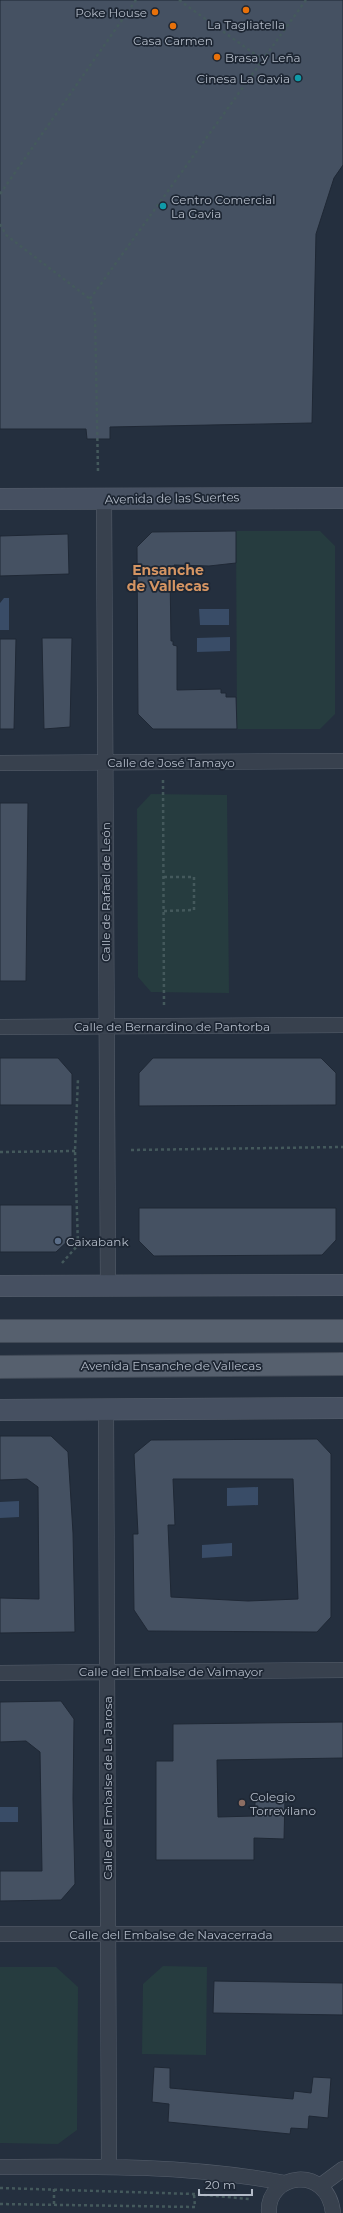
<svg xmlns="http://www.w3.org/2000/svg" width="343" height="2213" font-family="Montserrat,sans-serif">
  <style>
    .green { fill: #263c3f }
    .water { fill: #394c67 }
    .building { fill: #455162; stroke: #1f2835; fill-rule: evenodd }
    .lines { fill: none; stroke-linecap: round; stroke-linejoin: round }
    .street-casing { stroke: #565f6c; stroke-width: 16 }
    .secondary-casing { stroke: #565f6c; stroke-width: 22 }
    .primary-casing { stroke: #414a57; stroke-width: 24 }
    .path { stroke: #44595c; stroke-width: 2.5; stroke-dasharray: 3 3; stroke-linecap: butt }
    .street { stroke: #38414e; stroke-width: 15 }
    .secondary { stroke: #465061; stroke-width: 21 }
    .primary { stroke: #56606e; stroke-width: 22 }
    .food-dot { fill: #e8710a; stroke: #1d2633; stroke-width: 1.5 }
    .culture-dot { fill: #0f9aa8; stroke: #1d2633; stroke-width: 1.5 }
    .service-dot { fill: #5c6f8a; stroke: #1d2633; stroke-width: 1.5 }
    .education-dot { fill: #8d6e63; stroke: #1d2633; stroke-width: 1.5 }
    .labels { text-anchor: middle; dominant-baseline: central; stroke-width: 3.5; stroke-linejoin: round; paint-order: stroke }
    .poi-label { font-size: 12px; fill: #b4bcc9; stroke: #1d2633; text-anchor: start }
    .street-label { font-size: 12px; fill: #b4bcc9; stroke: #1d2633 }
    .quarter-label { font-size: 14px; font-weight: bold; fill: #d59563; stroke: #1d2633 }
  </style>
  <rect width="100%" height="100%" fill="#242f3e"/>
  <!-- green -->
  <path class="green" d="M236,531H320L335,546V714L320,729H237Z
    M151,794L227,795L229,993L151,992L138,977L137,809Z
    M163,1966L207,1967L206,2055L142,2054L143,1984Z
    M0,1967H56L78,1987L77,2130L58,2144L0,2143Z"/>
  <!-- water -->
  <path class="water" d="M4,598H9V630H0V603Z
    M199,609H229V625H200Z
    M230,637V651L197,652V638Z
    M258,1487V1505L227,1506V1488Z
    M19,1501V1517L0,1518V1502Z
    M232,1543V1556L202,1558V1545Z
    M0,1807H18V1822H0Z"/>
  <!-- building -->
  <path class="building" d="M0,0H343V165L334,178L316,234L312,423L110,427V439H87L86,429H0Z
    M236,531V563L209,566L174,565V572H170L171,641H173V645L177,646V690L221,689V693H226V697H236L237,729H153L138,714L137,547L152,532Z
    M68,534L69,574L0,576V536Z
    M42,638H72L70,727L44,729Z
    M0,639H16L14,729H0Z
    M0,803H28L26,981H0Z
    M0,1058H58L72,1074V1105H0Z
    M153,1058H321L336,1073V1105L139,1106V1073Z
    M0,1205H72V1237L56,1252H0Z
    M139,1208H336V1240L322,1255L154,1256L139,1241Z
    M0,1436H51L68,1452L73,1533L75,1632L0,1633V1598L39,1599L38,1487L27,1479L0,1480Z
    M317,1439L331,1454V1617L317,1632L148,1631L134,1610L133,1534H138L134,1454L151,1440ZM173,1479H293L298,1599L248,1601L171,1597L168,1525H175Z
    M61,1701L74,1719L73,1799L75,1884L61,1900L0,1901V1871H42L40,1752L26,1741L0,1742V1702Z
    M343,1722V1758L217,1760L218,1817L255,1816V1796L285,1797L284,1839L254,1838V1860H156V1761H173V1724Z
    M214,1981L343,1983V2015L213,2013Z
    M154,2067L170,2068V2088L293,2099L294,2091L311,2093L313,2077L331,2078L328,2118L309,2116L308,2129L291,2128L290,2134L168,2122L169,2104L152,2102Z"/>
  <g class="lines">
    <!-- street casing -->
    <g class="street-casing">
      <path id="street" d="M104,499L108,1286
        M0,763L343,761
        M0,1027L343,1025
        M106,1410L109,2166
        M0,1673L343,1670
        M0,1934H343
        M0,2167C94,2166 192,2165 285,2183
        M320,2186L343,2169
        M269,2213C266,2173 328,2164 333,2213"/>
    </g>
    <!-- secondary casing -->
    <g class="secondary-casing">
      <path id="secondary" d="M0,499L343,498
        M0,1286L343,1285
        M0,1410L343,1408"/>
    </g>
    <!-- primary casing -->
    <g class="primary-casing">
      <path id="primary" d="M0,1331H343
        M0,1367L343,1364"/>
    </g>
    <!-- path -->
    <path class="path" d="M179,0L263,60
      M0,194L136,0
      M0,224L6,235L90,299L95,315L98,472
      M90,299L306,0
      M163,780L164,1007
      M164,877H194V910L164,911
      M131,1150L343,1147
      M0,1152L75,1151
      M62,1263L78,1245L75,1151L78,1078
      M0,2188L194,2194L249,2199
      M54,2189V2204
      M0,2204L195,2207L194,2194"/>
    <!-- street -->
    <use href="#street" class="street"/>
    <!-- secondary -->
    <use href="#secondary" class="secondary"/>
    <!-- primary -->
    <use href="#primary" class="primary"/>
  </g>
  <!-- markers -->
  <g class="food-dot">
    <circle cx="246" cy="10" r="4"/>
    <circle cx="155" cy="12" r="4"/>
    <circle cx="173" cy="26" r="4"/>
    <circle cx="217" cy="57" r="4"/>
  </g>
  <g class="culture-dot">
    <circle cx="298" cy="78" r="4"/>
    <circle cx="163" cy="206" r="4"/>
  </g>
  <circle class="service-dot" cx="58" cy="1241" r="4"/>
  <circle class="education-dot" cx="242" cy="1803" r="4"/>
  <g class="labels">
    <!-- poi labels -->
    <g class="poi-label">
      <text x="147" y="12" text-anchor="end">Poke House</text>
      <text x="246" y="24" text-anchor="middle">La Tagliatella</text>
      <text x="173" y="40" text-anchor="middle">Casa Carmen</text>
      <text x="225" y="57">Brasa y Leña</text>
      <text x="290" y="78" text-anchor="end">Cinesa La Gavia</text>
      <text x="171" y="199">Centro Comercial<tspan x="171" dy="14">La Gavia</tspan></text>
      <text x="66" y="1241">Caixabank</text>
      <text x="250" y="1796">Colegio<tspan x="250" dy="14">Torrevilano</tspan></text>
    </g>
    <!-- street labels -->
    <g class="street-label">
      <text transform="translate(172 498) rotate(-1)">Avenida de las Suertes</text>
      <text x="171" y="762">Calle de José Tamayo</text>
      <text transform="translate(105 892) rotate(-90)">Calle de Rafael de León</text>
      <text x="172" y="1026">Calle de Bernardino de Pantorba</text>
      <text x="171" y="1365">Avenida Ensanche de Vallecas</text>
      <text x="171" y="1671">Calle del Embalse de Valmayor</text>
      <text transform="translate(107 1788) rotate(-90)">Calle del Embalse de La Jarosa</text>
      <text x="171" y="1934">Calle del Embalse de Navacerrada</text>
    </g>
    <!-- quarter labels -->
    <g class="quarter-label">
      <text x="168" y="570">Ensanche<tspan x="168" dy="16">de Vallecas</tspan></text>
    </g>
  </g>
  <!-- scale -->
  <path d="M199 2189v6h53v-6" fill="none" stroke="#b4bcc9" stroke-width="2"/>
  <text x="205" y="2189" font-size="12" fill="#b4bcc9" stroke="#1d2633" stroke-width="3" paint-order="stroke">20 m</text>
</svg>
